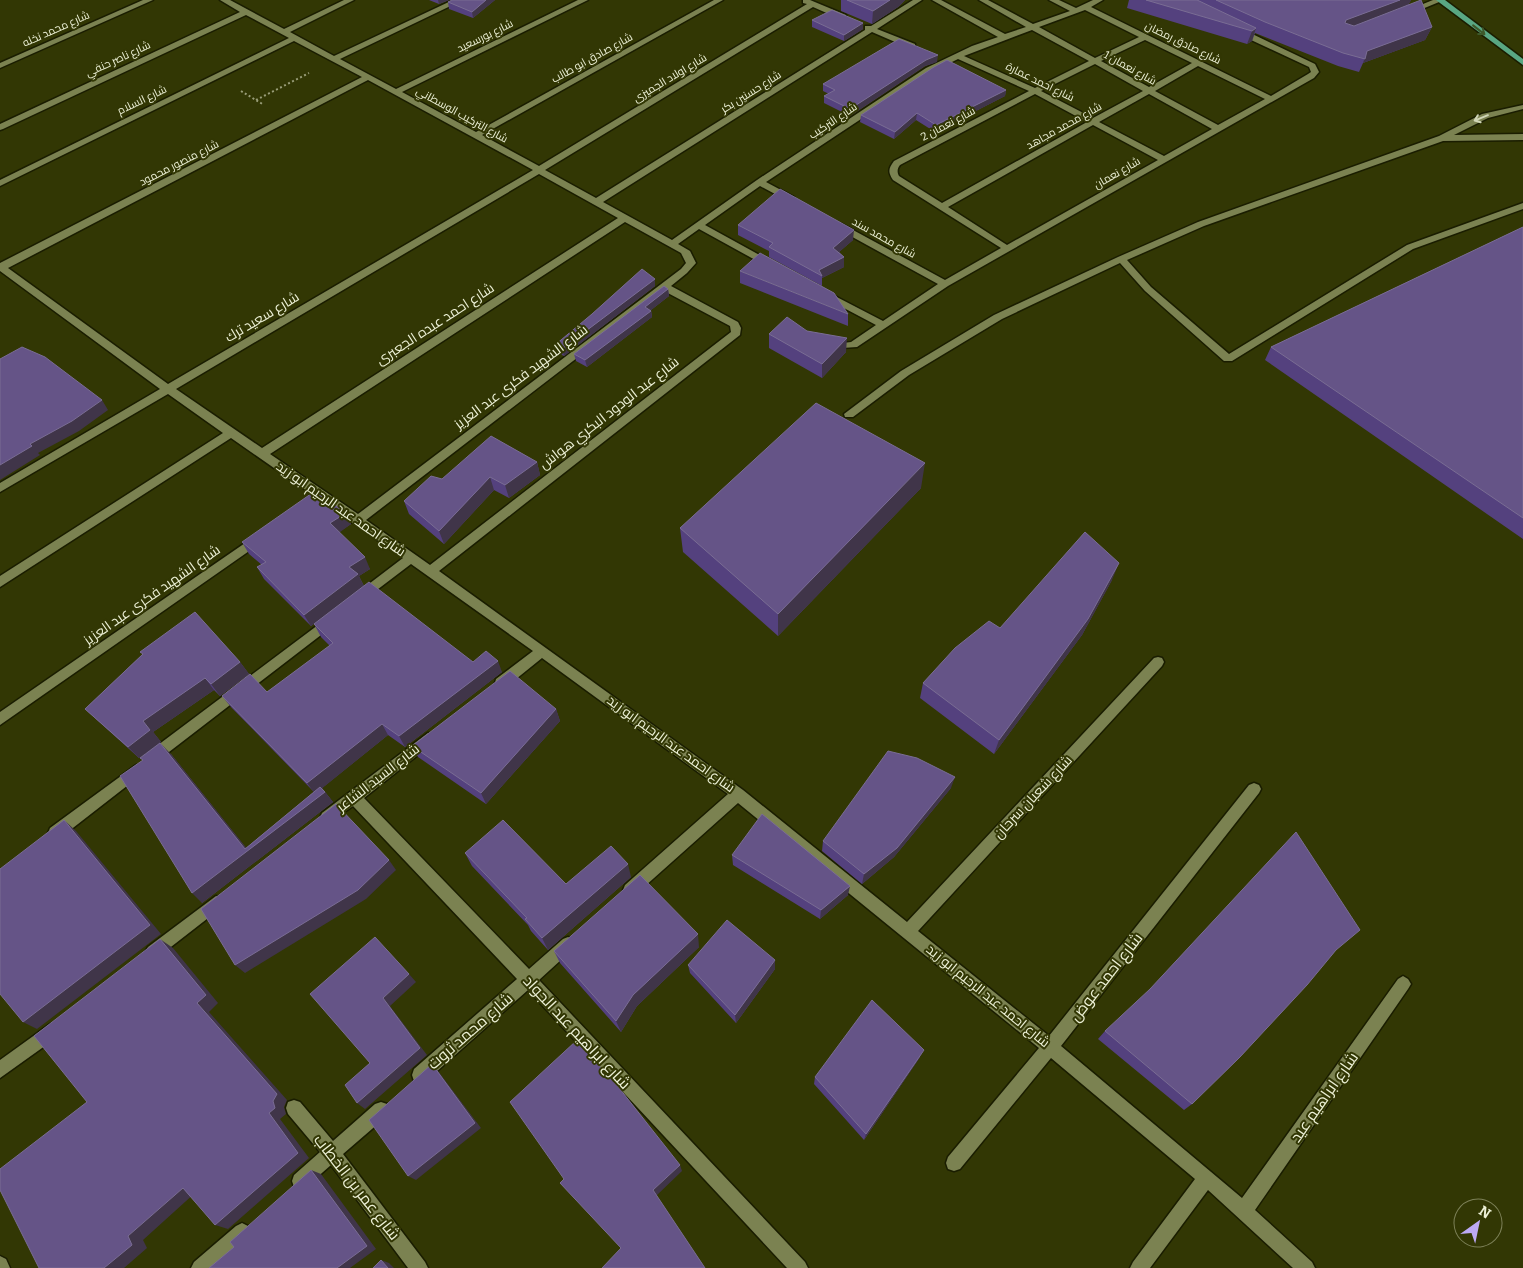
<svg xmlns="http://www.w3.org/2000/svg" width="1523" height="1268" font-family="Bitter,Cairo,serif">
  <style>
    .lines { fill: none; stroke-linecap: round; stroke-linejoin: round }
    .minor-casing { stroke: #1a1d00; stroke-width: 3 }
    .major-casing { stroke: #1a1d00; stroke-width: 3 }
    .path { stroke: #999d78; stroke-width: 2; stroke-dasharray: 2 2.5; stroke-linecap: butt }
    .minor { fill: #7b8251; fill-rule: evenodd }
    .major { fill: #59a783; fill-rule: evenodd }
    .wall { fill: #54417e }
    .shaded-wall { fill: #403549 }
    .building { fill: #655487; stroke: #7a6d94 }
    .oneway { stroke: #3e592a }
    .oneway2 { stroke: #d0d5b6 }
    .labels { text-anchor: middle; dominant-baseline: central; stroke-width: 4; stroke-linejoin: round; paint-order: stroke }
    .far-street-label { font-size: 11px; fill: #edf1d7; stroke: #323704 }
    .street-label { font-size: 14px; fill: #edf1d7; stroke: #323704 }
    .near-street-label { font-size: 16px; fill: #edf1d7; stroke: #323704 }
  </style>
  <rect width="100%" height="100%" fill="#323704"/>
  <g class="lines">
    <!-- minor casing -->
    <g class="minor-casing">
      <path id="minor" d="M143,0H153L0,68V63Z
        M220,0H230L284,29L344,0H354L290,32L334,56L453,0H463L340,59L396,89L578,0H588L402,92L476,132L714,0H723L482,135L539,166L807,4L803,3V0H810L846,15V19H840L813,7L545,170L596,198L865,30V26H871L913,0H922L877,29L915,44V48H909L872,32L603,202L672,240L757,180L926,68L972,46L998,37L932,0H941L1005,34L1026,27L979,0H988L1033,24L1070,11L1049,0H1059L1076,8L1093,0H1103L1091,7L1271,96L1308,74L1311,72L1309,67L1236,33V29H1242L1315,64L1319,72L1314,78L948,286L857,347L827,349V345L851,342L876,325L823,297V293H829L883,321L938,284L836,228V224H842L945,280L1001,248L893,180C888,172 888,169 894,161L1029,91L958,59L932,72L766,182L794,197V201H788L760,186L705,225L774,263V267H768L699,229L678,244L690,251L696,263L687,273L671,286L738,322L741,328L740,335L439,571L743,790L907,922L1154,658L1158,657L1162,658L1164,662L1162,666L918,931L1049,1036L1249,785L1254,783L1259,785L1261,789L1259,793L1061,1046L1242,1198L1398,979L1403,976L1408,979L1411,984L1408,989L1255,1210L1312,1262L1315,1268H1293L1208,1190L1150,1268H1130L1133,1262L1195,1179L1051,1058L960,1169L954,1171L948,1169L946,1163L948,1157L1039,1048L738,803L635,895L630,897L625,895L623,890L625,885L728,794L542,658L506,687L501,688L496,687L495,683L496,679L533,651L411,564L365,599H357L355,596L357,593L403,558L231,438L0,587V576L223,433L168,394L0,492V483L160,389L0,271V263L362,77L294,41L0,186V180L289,38L246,15L3,129L0,130V124L240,12ZM1085,10L1139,37L1095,58L1039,27ZM1032,30L1089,61L1035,88L964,56ZM1145,40L1192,63L1149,87L1101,61ZM1095,64L1143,91L1093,118L1041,91ZM1198,66L1265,99L1218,125L1155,91ZM368,80L533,170L168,384L8,268ZM1035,94L1087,122L942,203L899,176C897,172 897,169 900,165ZM1149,94L1212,129L1164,156L1099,122ZM1093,125L1158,160L1007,245L948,207ZM539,174L618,218L262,448L176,389ZM625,222L681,253L686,263L681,269L358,514L270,454ZM664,291L730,326L731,332L430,565L366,520Z
        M1433,0H1444L1410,14L1403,12Z
        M1523,105V109L1488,118L1454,135L1523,134V140L1443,141L1204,226L1127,260L1151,287L1229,354L1407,245L1523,203V209L1413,249L1232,361H1224L1145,291L1120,263L1002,319L909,375L853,417H845L844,414L901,371L994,315L1118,257L1198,222L1439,136L1482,114Z
        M258,534L262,536L264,539L262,542L0,725V712Z
        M330,616L334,617L336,621L334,625L156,762L151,764L146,762L144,758L146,754Z
        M428,733L433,735L435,739L433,743L364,798L529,969L563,939L568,937L573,939L576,944L573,949L539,980L805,1262L808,1268H787L528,990L426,1081L420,1083L414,1081L412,1075L414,1069L517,979L353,806L327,824L322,823L320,818L322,813Z
        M136,765L141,767L143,771L141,775L60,838L55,840L50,838L48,833L50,828Z
        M216,896L221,898L223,903L221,908L158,957L153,959L148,957L145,952L148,947Z
        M50,1024L56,1026L58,1032L56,1038L0,1078V1060Z
        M294,1100L300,1102L333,1141L375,1104L381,1102L387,1104L389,1110L387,1116L343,1154L425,1262L428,1268H408L331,1165L306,1187L300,1189L294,1187L292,1181L294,1175L320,1152L288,1114L286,1108L288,1102Z
        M242,1223L248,1226L251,1232L248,1238L213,1268H191L194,1262L236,1226Z
        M0,1256L6,1259L10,1268H0Z"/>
    </g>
    <!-- major casing -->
    <g class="major-casing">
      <path id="major" d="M1436,0H1445L1523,59V65Z"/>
    </g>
    <!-- path -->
    <path class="path" d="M241,91L264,105
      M256,100L309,73"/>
    <!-- minor -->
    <use href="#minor" class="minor"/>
    <!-- major -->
    <use href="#major" class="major"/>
  </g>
  <!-- wall -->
  <path class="wall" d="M429,0H449L439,4Z
    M495,0L473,18L449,9L448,2Z
    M841,0H905L898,7L872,24L841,11Z
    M1129,0H1411L1408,5L1432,27L1425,40L1363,63L1359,72L1338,66L1255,33L1252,41L1247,44L1127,8Z
    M812,20L863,29L844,41L812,27Z
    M937,62L925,66L850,116L824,103V96L829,94L823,91V84Z
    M1006,90L1005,96L935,132L916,120L894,139L860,122L861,115Z
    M738,225L853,240L839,252L844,257V267L822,278V286L769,257V251L738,235Z
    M1523,227V539L1265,360L1271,347Z
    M740,271L848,314V326L740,283Z
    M655,279V286L564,356L556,352L555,345Z
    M668,289L669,296L651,310L652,317L587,367L576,361L574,354Z
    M807,331L846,352L822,378L769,348V334Z
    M537,462L540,475L509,498L494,490L444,544L409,514L404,501L442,479Z
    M921,488L778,636L683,552L680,528Z
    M346,513L351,524L339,532L370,569L359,576L364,586L311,626L264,579L257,567L262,565L249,554L242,542Z
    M1112,580L1082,635L994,754L920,698L923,683L1000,628Z
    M314,624L473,662L502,672L405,747L388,735L322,788L333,802L202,903L171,754L246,848L314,792L231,707L222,696L267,692L330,646L321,637Z
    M140,652L240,662L249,674L220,696L214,690L153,732L161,742L139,758L97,720L85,709L143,654Z
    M556,709L560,721L486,804L418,757L412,746Z
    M951,788L894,857L862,884L822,851L823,841Z
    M465,853L566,884L631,877L548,950L531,931L528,925L472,866Z
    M732,855L848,895L820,919L733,865Z
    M699,947L637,1006L621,1032L560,963L554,951Z
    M1336,950L1192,1104L1184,1110L1098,1039L1105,1031Z
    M688,965L775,969L736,1023L690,973Z
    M920,1057L864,1140L814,1084L815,1077Z"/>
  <!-- shaded-wall -->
  <path class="shaded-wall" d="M438,0H449L439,4Z
    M486,0H495L473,18L472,12Z
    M890,0H905L898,7L872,24L873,11Z
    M1400,0H1411L1407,8L1340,33L1346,20Z
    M863,23V29L844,41V35Z
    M1432,27L1425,40L1363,63L1367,51Z
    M1256,28L1252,41L1247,44L1252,31Z
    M938,55L937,62L925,66L850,116V109L926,60Z
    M1006,90L1005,96L935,132L936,125Z
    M917,113L916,120L894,139L895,132Z
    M854,230L853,240L832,258L833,248Z
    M844,257V267L822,278V276L819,270Z
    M655,279V286L564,356L562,349Z
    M668,289L669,296L646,314L645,307Z
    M651,311L652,317L587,367L585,360Z
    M847,338L846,352L822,378V364Z
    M102,400L108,410L79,431L38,453L40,455L0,480V465L30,444Z
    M537,462L540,475L509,498L505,485Z
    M925,463L921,488L778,636V614Z
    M490,477L494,490L444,544L439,531Z
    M346,513L351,524L336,535L330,523Z
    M365,557L370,569L359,576L364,586L311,626L304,615L349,567Z
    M1119,563L1112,580L1082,635L994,754L999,740Z
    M498,661L502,672L405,747L399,736Z
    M240,662L249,674L220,696L211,684Z
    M205,678L214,690L153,732L161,742L139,758L128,747L143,721Z
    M556,709L560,721L486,804L481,793Z
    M382,724L388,735L315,794L307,783Z
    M160,743L171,754L248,850L325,792L333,802L202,903L192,893Z
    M955,777L951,788L894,857L862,884L864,874Z
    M64,820L76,831L161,934L37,1029L23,1022Z
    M389,860L396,870L366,899L245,973L235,965Z
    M628,864L631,877L548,950L542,938Z
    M850,886L848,895L820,919L821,910Z
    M698,934L699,947L637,1006L621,1032L616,1021L633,995Z
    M160,939L173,948L218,1003L209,1012L287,1100L284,1107L286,1114L280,1119L309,1158L228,1229L215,1225L269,1113L273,1101L197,1003Z
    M775,960V969L736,1023L735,1015Z
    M409,974L416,982L390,1006L427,1055L365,1109L357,1103L420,1048L383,998Z
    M924,1050L920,1057L864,1140L866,1134Z
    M432,1064L438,1071L481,1128L416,1180L408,1176Z
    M680,1165L682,1171L656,1196L653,1190Z
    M311,1170L321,1174L376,1249L350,1268H337Z
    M183,1188L196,1192L143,1240L147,1248L124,1268H104L128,1236Z
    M381,1260L389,1263L394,1268H388Z"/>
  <!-- building -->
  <path class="building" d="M452,0H486L472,12L448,2Z
    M847,0H890L873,11Z
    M1146,0H1197L1256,28L1252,31Z
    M1216,0H1400L1346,20L1345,23L1354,26L1421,0L1432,27L1367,51L1365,59L1343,53L1265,22Z
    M832,10L863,23L844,35L812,20Z
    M899,39L938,55L926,60L850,109L824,96L835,90L823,84Z
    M947,60L1006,90L936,125L917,113L895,132L861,115L934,67Z
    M780,189L854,230L833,248L844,257L819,270L822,276L769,247L773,243L738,225Z
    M1523,227V518L1271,347Z
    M760,253L834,293L848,314L740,271Z
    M642,269L655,279L562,349L555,345L592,314Z
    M664,286L668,289L645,307L651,311L585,360L574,354Z
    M787,317L807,331L847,338L822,364L769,334Z
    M22,347L45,357L102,400L72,421L30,444L32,446L0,465V359Z
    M816,403L925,463L778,614L680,528Z
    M491,436L537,462L505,485L490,477L439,531L404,501L431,476L442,479Z
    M315,491L346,513L330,523L365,557L349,567L358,574L304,615L257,567L266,562L242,542Z
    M1085,532L1119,563L1088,619L999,740L923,683L955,648L989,621L1000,628Z
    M369,582L473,662L486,651L498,661L399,736L382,724L307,783L222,696L250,674L267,692L333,643L314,624Z
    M195,612L240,662L211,684L205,678L143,721L150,730L128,747L85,709L143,654L140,652Z
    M510,671L556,709L481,793L412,746Z
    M160,743L245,849L320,787L325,792L192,893L120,776L143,760L140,758Z
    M888,751L917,758L955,777L897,848L864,874L823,841Z
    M336,804L389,860L358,890L235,965L201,909Z
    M762,814L850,886L821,910L732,855Z
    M64,820L150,925L23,1022L0,994V869Z
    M503,820L566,884L611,846L628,864L542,938L525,919L527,918L465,853Z
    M1296,832L1360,930L1336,950L1307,985L1240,1057L1192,1104L1105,1031L1150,989Z
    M640,875L698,934L633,995L616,1021L554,951Z
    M727,920L775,960L735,1015L688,965Z
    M375,937L409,974L383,998L420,1048L357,1103L345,1085L370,1063L310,994Z
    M160,939L206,995L197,1003L277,1094L273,1101L275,1108L269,1113L298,1153L215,1225L183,1188L128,1236L132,1245L104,1268H39L0,1190V1169L87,1102L34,1036Z
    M872,1000L924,1050L866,1134L815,1077Z
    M576,1041L616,1084L680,1165L653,1190L705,1268H602L621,1248L560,1183L564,1179L510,1102Z
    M432,1064L475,1123L408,1176L369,1120Z
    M311,1170L367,1246L337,1268H209L234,1247L230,1242Z
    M381,1260L388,1268H373Z"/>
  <!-- one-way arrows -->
  <defs><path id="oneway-shaft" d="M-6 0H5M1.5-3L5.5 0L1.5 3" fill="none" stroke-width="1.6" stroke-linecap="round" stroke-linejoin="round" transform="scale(1.25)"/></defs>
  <use class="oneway" href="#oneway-shaft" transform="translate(1479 30) rotate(38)"/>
  <use class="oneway2" href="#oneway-shaft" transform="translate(1481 118) rotate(158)"/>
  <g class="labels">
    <!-- far-street labels -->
    <g class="far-street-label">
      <text transform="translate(56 29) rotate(-24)">شارع محمد نخله</text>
      <text transform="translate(485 36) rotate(-26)">شارع بورسعيد</text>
      <text transform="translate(1183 43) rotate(26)">شارع صادق رمضان</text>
      <text transform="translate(592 58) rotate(-29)">شارع صادق ابو طالب</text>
      <text transform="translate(118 59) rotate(-25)">شارع ناصر حنفي</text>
      <text transform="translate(1130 68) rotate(29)">شارع نعمان 1</text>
      <text transform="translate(670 78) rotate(-31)">شارع اولاد الجميزى</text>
      <text transform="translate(1040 82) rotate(26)">شارع احمد عمارة</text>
      <text transform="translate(751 92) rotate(-32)">شارع حسنين بكر</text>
      <text transform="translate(142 100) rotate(-26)">شارع السلام</text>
      <text transform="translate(462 115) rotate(29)">شارع التركيب الوسطاني</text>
      <text transform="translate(833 121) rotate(-34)">شارع التركيب</text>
      <text transform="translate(948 124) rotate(-28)">شارع نعمان 2</text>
      <text transform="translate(1064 126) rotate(-29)">شارع محمد مجاهد</text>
      <text transform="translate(179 163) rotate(-27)">شارع منصور محمود</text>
      <text transform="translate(1117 173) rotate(-30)">شارع نعمان</text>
      <text transform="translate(884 238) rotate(29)">شارع محمد سند</text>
    </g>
    <!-- street labels -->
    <g class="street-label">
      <text transform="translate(262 317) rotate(-31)">شارع سعيد ترك</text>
      <text transform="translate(435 324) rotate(-33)">شارع احمد عبده الجعبرى</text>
      <text transform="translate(521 377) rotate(-37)">شارع الشهيد فكرى عبد العزيز</text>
      <text transform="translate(609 413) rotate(-38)">شارع عبد الودود البكري هواش</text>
      <text transform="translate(341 509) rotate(35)">شارع احمد عبد الرحيم ابو زيد</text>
      <text transform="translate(152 595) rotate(-35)">شارع الشهيد فكرى عبد العزيز</text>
      <text transform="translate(671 744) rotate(36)">شارع احمد عبد الرحيم ابو زيد</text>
      <text transform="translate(378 778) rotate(-38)">شارع السيد الشاعر</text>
      <text transform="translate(1033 797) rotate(-47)">شارع شعبان سرحان</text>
      <text transform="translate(988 996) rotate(39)">شارع احمد عبد الرحيم ابو زيد</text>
    </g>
    <!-- near-street labels -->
    <g class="near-street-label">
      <text transform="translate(1106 977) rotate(-52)">شارع احمد عوض</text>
      <text transform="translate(470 1031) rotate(-41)">شارع محمد ثروت</text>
      <text transform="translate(577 1032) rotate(47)">شارع ابراهيم عبد الجواد</text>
      <text transform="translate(1324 1097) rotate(-55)">شارع ابراهيم عيد</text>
      <text transform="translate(357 1187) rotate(52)">شارع عمر بن الخطاب</text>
    </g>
  </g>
  <!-- north arrow -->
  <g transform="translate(1478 1223) rotate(33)"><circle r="24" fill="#323704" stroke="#7d8158"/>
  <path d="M0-4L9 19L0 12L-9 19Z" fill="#bca9f5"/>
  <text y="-8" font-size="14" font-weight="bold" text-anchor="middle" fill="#edf1d7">N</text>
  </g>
</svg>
